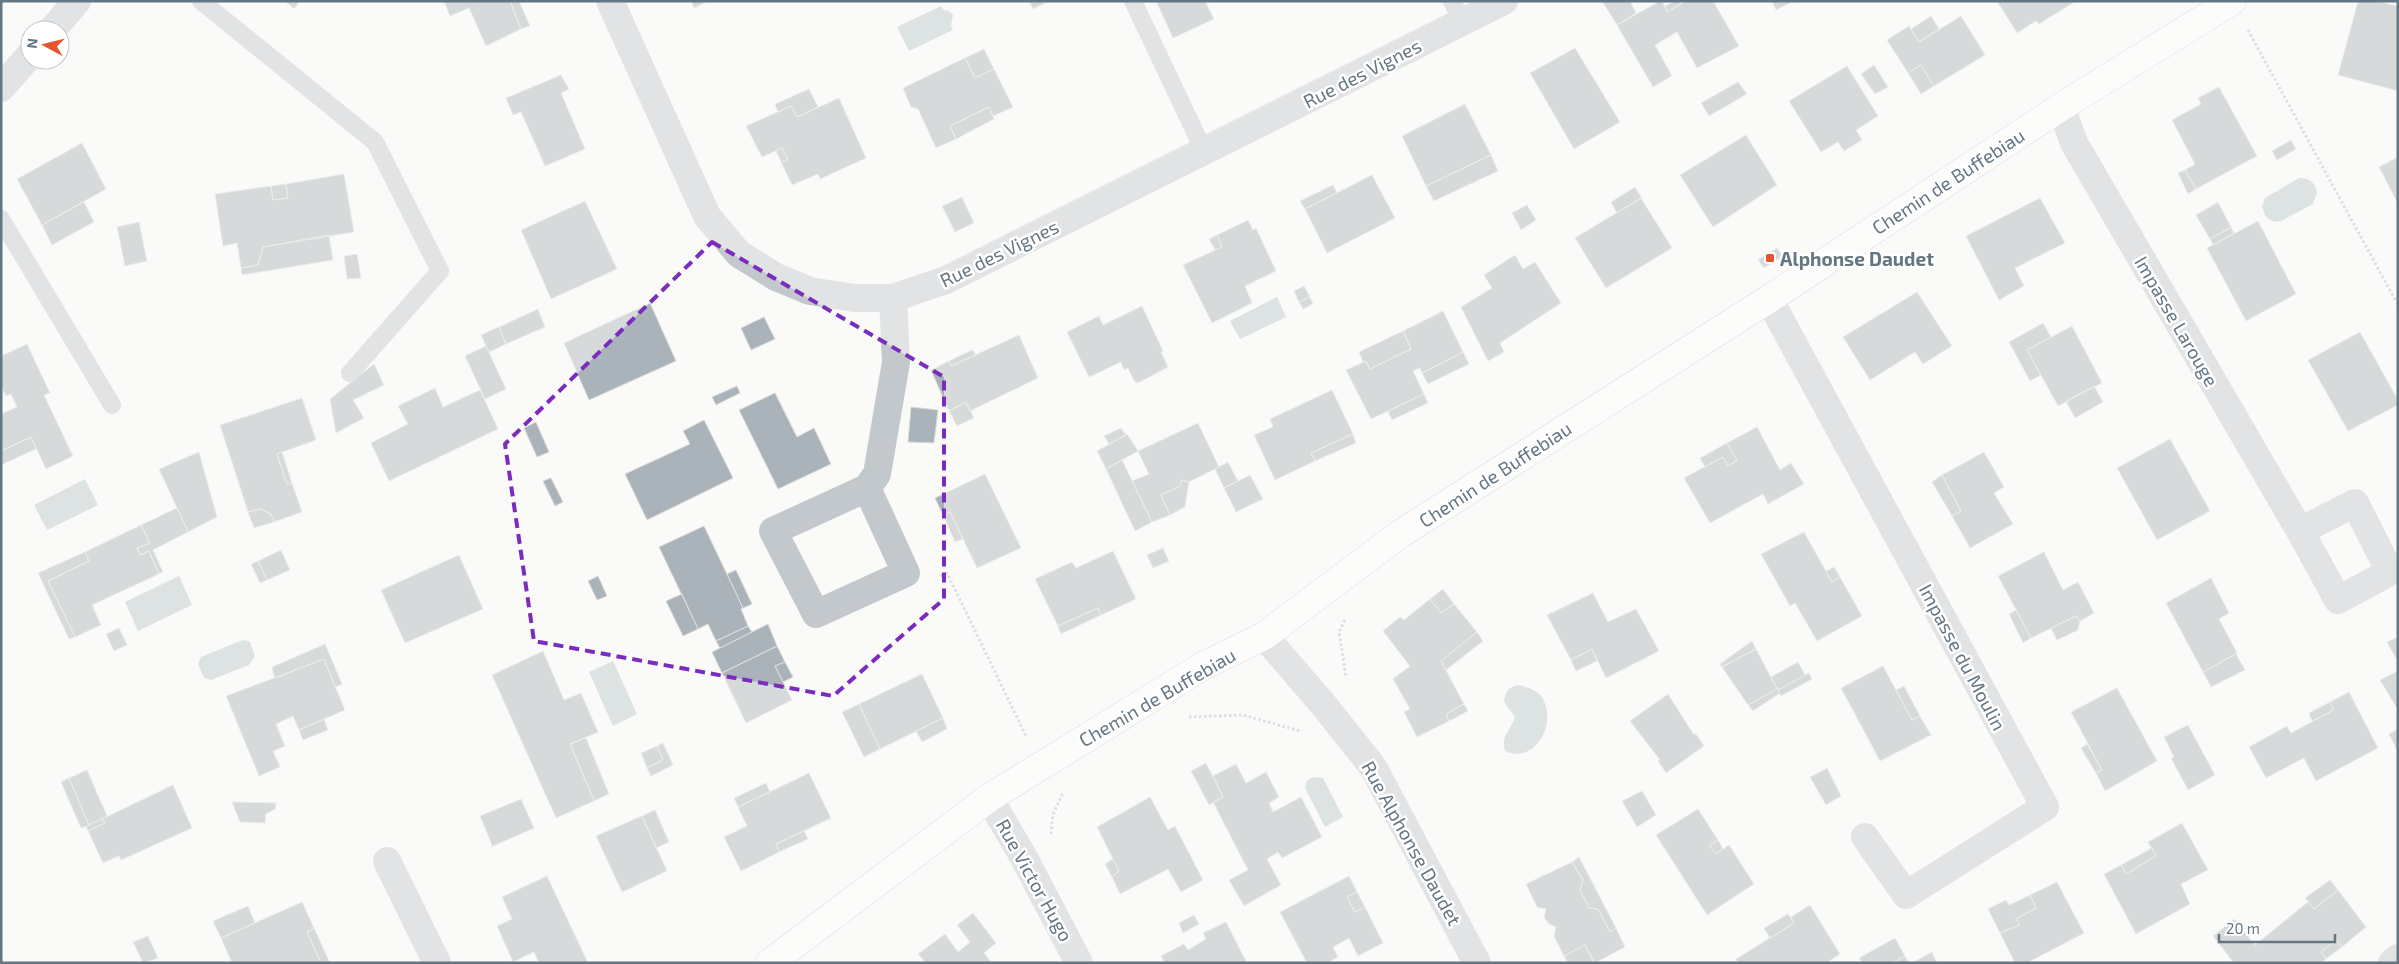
<svg xmlns="http://www.w3.org/2000/svg" width="2399" height="964" font-family="'Exo 2',sans-serif">
  <style>
    .water { fill: #bbc7cb }
    .building { fill: #aab3b9; stroke: #dcdcda }
    .lines { fill: none; stroke-linecap: round; stroke-linejoin: round }
    .secondary-casing { stroke: #b3babf; stroke-width: 29 }
    .path { stroke: #bbbfc2; stroke-width: 3; stroke-dasharray: 2.5 2.5; stroke-linecap: butt }
    .lane { stroke: #c3c8cc; stroke-width: 18 }
    .street { stroke: #c3c8cc; stroke-width: 28 }
    .secondary { stroke: #fff; stroke-width: 28 }
    .marked { fill: none; stroke: #7b2cbf; stroke-width: 4; stroke-dasharray: 10 6; stroke-linejoin: round }
    .poi-dot { fill: #e4572e; stroke: #fff; stroke-width: 2 }
    .labels { text-anchor: middle; dominant-baseline: central; stroke-width: 5; stroke-linejoin: round; paint-order: stroke }
    .street-label { font-size: 19px; fill: #657683; stroke: #fff }
    .poi-label { font-size: 19px; font-weight: bold; fill: #657683; stroke: #fff; text-anchor: start }
  </style>
  <rect width="100%" height="100%" fill="#fafaf8"/>
  <!-- water -->
  <path class="water" d="M941,6L943,10L949,11L953,15L951,25L953,30L909,51L897,27Z
    M2299,178C2309,178 2315,182 2317,192L2313,204L2281,221L2274,222L2266,217L2262,207L2265,198Z
    M1277,297L1286,317L1240,339L1230,321Z
    M85,479L98,505L47,530L34,505Z
    M179,576L192,605L138,631L125,602Z
    M246,640L250,642L255,656L249,665L211,680L204,678L198,664L201,657L240,641Z
    M613,661L637,714L613,726L589,672Z
    M1519,685C1529,688 1540,691 1544,701C1556,725 1534,765 1505,751C1500,737 1511,730 1515,717L1504,702C1505,692 1509,686 1519,685Z
    M1313,777L1323,778L1343,817L1325,827L1305,788L1307,781Z"/>
  <!-- building -->
  <path class="building" d="M285,1H300L294,9Z
    M444,1H510L521,29L486,46L469,8L450,16Z
    M510,1H519L530,26L521,29Z
    M691,1H708L694,8Z
    M1029,1H1049L1033,9Z
    M1156,1H1205L1214,19L1173,38Z
    M1602,1H1630L1636,13L1617,25Z
    M1660,1H1662L1667,12L1686,1H1713L1739,46L1697,68L1677,32L1655,45L1672,76L1653,87L1617,25Z
    M1675,1H1680L1681,4L1667,12L1665,6Z
    M1772,1H1794L1776,10Z
    M1997,1H2076L2039,24L2036,21L2017,33Z
    M2358,1H2376L2398,6V91L2338,75Z
    M1931,16L1939,29L1919,42L1911,29Z
    M1961,16L1985,55L1934,86L1921,65L1908,73L1887,40L1909,26L1919,42Z
    M1575,48L1620,122L1574,149L1530,73Z
    M984,49L994,69L975,78L965,58Z
    M965,58L975,78L994,69L1013,107L993,116L989,107L950,126L956,139L936,148L918,109L911,107L903,88Z
    M1874,65L1888,87L1875,94L1861,74Z
    M1921,65L1934,86L1921,94L1908,73Z
    M1847,66L1878,116L1856,130L1862,140L1844,151L1838,142L1821,152L1789,101Z
    M561,75L569,89L561,93L585,149L545,166L521,112L513,115L506,98Z
    M1738,82L1747,94L1709,116L1701,103Z
    M2219,87L2257,156L2196,189L2185,170L2195,164L2172,120L2201,104L2198,98Z
    M809,89L818,107L797,117L791,106L778,112L775,104Z
    M839,98L866,158L820,179L818,174L792,185L781,162L788,159L782,148L762,157L746,126L791,106L797,117Z
    M1465,104L1491,155L1426,186L1402,136Z
    M989,107L994,119L956,139L950,126Z
    M1746,135L1777,185L1713,227L1680,175Z
    M2291,140L2296,149L2277,160L2272,151Z
    M82,143L106,189L42,225L17,179Z
    M782,148L788,159L781,162L776,151Z
    M1491,155L1498,171L1434,201L1426,186Z
    M2398,157V204L2379,167Z
    M2185,170L2196,189L2188,194L2178,173Z
    M344,174L354,232L263,247L258,265L241,268L237,243L223,246L215,194L271,186L273,200L288,198L286,184Z
    M1372,175L1395,218L1327,253L1305,209Z
    M286,184L288,198L273,200L271,186Z
    M1333,185L1337,193L1305,209L1300,201Z
    M1635,187L1642,198L1617,213L1611,202Z
    M962,197L974,223L955,232L942,206Z
    M1641,198L1672,248L1606,288L1575,238Z
    M2040,198L2065,243L2015,268L2024,286L1999,300L1966,236Z
    M585,201L617,269L551,299L521,230Z
    M84,202L94,222L52,245L42,225Z
    M2218,202L2231,227L2210,239L2196,215Z
    M1527,205L1536,220L1521,230L1512,213Z
    M1248,220L1253,230L1256,228L1276,271L1245,286L1252,303L1212,323L1183,265L1222,247L1217,235Z
    M2258,221L2296,294L2246,321L2207,248Z
    M139,222L147,261L125,266L117,227Z
    M2231,227L2234,233L2213,245L2210,239Z
    M329,235L333,260L242,275L241,268L258,265L263,247Z
    M1217,235L1222,247L1215,250L1209,239Z
    M1777,248L1783,256L1764,268L1758,260Z
    M357,254L361,278L347,279L344,256Z
    M1515,255L1523,269L1535,262L1561,303L1500,343L1504,352L1488,361L1461,307L1492,288L1484,275Z
    M1304,286L1310,297L1299,302L1294,291Z
    M1917,292L1952,346L1923,364L1915,352L1870,380L1843,337Z
    M1310,297L1313,304L1303,309L1299,302Z
    M650,303L676,361L589,400L564,343Z
    M1142,306L1163,351L1161,352L1168,367L1138,383L1134,381L1128,368L1124,370L1121,362L1089,377L1067,332L1099,316L1103,325Z
    M538,309L545,327L506,344L499,327Z
    M1443,311L1463,352L1422,373L1420,368L1413,371L1424,394L1371,419L1346,370L1366,361L1370,369L1411,349L1403,331Z
    M764,317L775,339L751,350L741,328Z
    M2043,323L2051,337L2027,350L2041,375L2030,381L2009,342Z
    M2072,326L2102,383L2058,406L2027,350Z
    M499,327L506,344L489,352L481,335Z
    M1403,331L1411,349L1370,369L1366,361L1363,362L1359,352Z
    M2360,332L2398,400V405L2348,431L2308,360Z
    M1019,335L1038,378L970,411L966,402L949,411L931,370L949,361L951,366Z
    M27,344L50,393L44,395L73,456L46,469L31,437L1,451V414L17,407L11,394L6,396L1,386V356Z
    M486,346L506,389L485,399L465,356Z
    M972,350L976,355L951,366L949,361Z
    M1463,352L1469,364L1428,384L1422,373Z
    M374,364L384,385L353,400L364,418L336,433L330,399Z
    M737,386L740,393L716,405L712,397Z
    M2094,386L2103,402L2075,418L2066,401Z
    M435,388L443,407L480,390L498,429L389,481L371,443L408,424L398,406Z
    M1332,390L1353,434L1311,453L1315,461L1275,480L1254,435L1273,427L1270,419Z
    M775,393L797,437L814,428L831,464L778,489L739,410Z
    M1424,394L1428,403L1392,420L1388,411Z
    M302,398L316,440L277,454L287,484L292,483L302,512L274,522L271,514L260,509L248,512L220,425Z
    M966,402L974,418L957,426L949,411Z
    M911,407L938,410L934,443L908,442Z
    M704,420L733,478L647,520L625,474L690,444L683,431Z
    M536,422L549,452L537,457L524,428Z
    M1198,423L1219,467L1189,482L1182,480L1180,486L1161,495L1170,515L1152,522L1132,481L1149,474L1138,451Z
    M1757,427L1780,470L1791,463L1804,484L1768,504L1763,494L1710,523L1684,478L1723,457L1728,466L1737,460L1727,443Z
    M1121,428L1126,435L1109,444L1104,436Z
    M1127,434L1138,451L1106,469L1097,451Z
    M1353,434L1356,443L1315,461L1311,453Z
    M31,437L36,449L1,465V451Z
    M2170,439L2210,511L2157,540L2117,468Z
    M1727,443L1737,460L1728,466L1723,457L1705,467L1700,458Z
    M199,452L217,517L188,532L159,469Z
    M282,452L292,483L287,484L277,454Z
    M1984,452L2004,487L1994,493L2013,524L1970,548L1952,516L1961,511L1942,475Z
    M1122,460L1152,522L1135,531L1106,469Z
    M1228,462L1238,481L1224,488L1215,469Z
    M985,474L1021,548L977,568L950,512L943,515L935,498Z
    M1250,475L1263,499L1236,512L1224,488Z
    M1942,475L1961,511L1952,516L1932,482Z
    M551,478L563,502L555,506L543,481Z
    M1182,480L1189,482L1185,507L1170,515L1161,495L1180,486Z
    M177,508L188,532L153,550L163,572L159,574L149,551L140,555L137,548L150,543L141,525Z
    M260,509L271,514L274,522L254,528L248,512Z
    M950,512L963,539L955,542L943,515Z
    M141,525L150,543L137,548L140,555L149,551L159,574L92,605L101,625L75,637L48,581L89,561L85,552Z
    M704,526L743,608L741,609L748,626L716,641L708,624L698,629L659,547Z
    M1804,532L1832,582L1840,577L1862,616L1817,641L1795,603L1790,606L1761,554Z
    M1163,548L1169,561L1153,568L1147,555Z
    M281,550L290,570L267,580L258,561Z
    M1113,551L1136,599L1101,615L1098,608L1096,609L1058,626L1035,579L1072,562L1076,568Z
    M85,552L89,561L48,581L75,637L69,639L38,573Z
    M2044,552L2063,590L2078,582L2094,613L2080,621L2076,616L2031,638L1998,576Z
    M459,555L483,609L405,643L381,590Z
    M258,561L267,580L260,583L251,564Z
    M1834,567L1840,577L1832,582L1826,571Z
    M736,570L752,604L743,608L727,574Z
    M598,576L607,596L597,600L588,581Z
    M2211,578L2229,613L2219,619L2237,653L2203,672L2166,603Z
    M1443,589L1454,604L1441,613L1430,599Z
    M1593,593L1608,622L1636,609L1659,651L1606,678L1592,649L1571,660L1547,615Z
    M682,594L698,629L683,636L666,601Z
    M1430,599L1441,613L1454,604L1477,632L1441,661L1464,704L1446,714L1449,721L1417,737L1404,712L1410,709L1393,679L1410,666L1383,631L1400,617L1404,620Z
    M1098,608L1101,615L1061,634L1058,626Z
    M2016,610L2031,638L2023,643L2009,614Z
    M2076,616L2080,621L2078,630L2057,640L2051,628Z
    M768,624L777,646L722,673L712,652Z
    M748,626L752,632L720,648L716,641Z
    M119,628L127,645L114,651L106,634Z
    M1477,632L1483,641L1446,670L1441,661Z
    M2398,637V662L2387,642Z
    M1752,641L1756,649L1722,667L1720,664Z
    M325,644L342,684L335,687L324,659L276,678L274,676L272,667Z
    M777,646L785,662L775,666L792,700L746,723L722,673Z
    M1592,649L1597,661L1576,671L1571,660Z
    M1756,649L1777,689L1748,705L1722,667Z
    M543,651L564,700L581,693L598,732L570,744L594,801L556,818L492,675Z
    M2236,654L2245,670L2211,687L2203,672Z
    M324,659L345,710L299,730L293,716L276,724L285,746L273,751L280,767L259,776L226,696Z
    M785,662L793,677L783,682L775,666Z
    M1798,662L1805,675L1778,690L1771,677Z
    M1883,666L1912,720L1920,716L1931,735L1880,761L1841,688Z
    M2398,671V710L2380,680Z
    M1809,673L1812,679L1781,696L1778,690Z
    M922,674L943,718L880,749L859,704Z
    M1904,686L1920,716L1912,720L1896,690Z
    M2117,688L2157,761L2105,791L2096,773L2102,770L2071,712Z
    M1777,689L1780,693L1753,711L1748,705Z
    M2349,692L2378,748L2316,781L2304,758L2266,778L2249,747L2287,726L2291,733L2334,710L2330,702Z
    M1668,694L1694,735L1696,734L1704,746L1666,773L1658,761L1660,760L1630,721Z
    M2330,702L2334,710L2312,721L2309,713Z
    M859,704L880,749L864,757L842,712Z
    M1464,704L1468,711L1449,721L1446,714Z
    M943,718L947,729L922,742L916,731Z
    M324,719L328,730L303,740L299,730Z
    M2188,725L2215,775L2188,790L2171,758L2174,757L2164,737Z
    M2398,729V752L2389,734Z
    M586,738L609,794L594,801L570,744Z
    M663,743L673,765L651,776L647,768L663,760L657,746Z
    M2087,744L2102,770L2096,773L2081,748Z
    M657,746L663,760L647,768L641,753Z
    M1206,763L1223,797L1209,805L1191,771Z
    M1236,764L1246,783L1266,772L1279,797L1269,803L1273,812L1301,797L1322,837L1282,858L1278,852L1267,859L1281,885L1244,906L1229,880L1248,870L1213,802L1223,797L1213,776Z
    M1827,768L1841,796L1826,805L1810,777Z
    M87,770L107,816L89,825L69,778Z
    M809,773L831,818L776,844L779,852L741,871L724,837L747,826L738,807Z
    M69,778L89,825L81,828L61,782Z
    M766,783L770,792L738,807L734,798Z
    M173,785L192,828L121,860L119,856L103,863L88,831L105,823L102,819Z
    M1642,791L1656,815L1637,827L1622,801Z
    M1150,797L1168,830L1175,826L1203,880L1181,892L1168,869L1120,894L1112,877L1119,871L1097,827Z
    M521,799L534,828L491,847L492,845L480,816Z
    M232,802L276,803L275,809L266,814L265,823L240,822Z
    M1698,809L1718,840L1709,845L1716,854L1729,845L1754,884L1707,915L1656,835Z
    M655,810L669,842L656,848L642,816Z
    M642,816L667,871L622,892L596,836Z
    M102,819L105,823L88,831L86,826Z
    M2182,823L2208,870L2181,884L2190,904L2136,934L2104,874L2121,865L2126,874L2156,856L2148,842Z
    M804,831L808,839L779,852L776,844Z
    M1718,840L1723,849L1716,854L1709,845Z
    M2152,848L2156,856L2126,874L2121,865Z
    M1579,857L1616,928L1610,932L1598,909L1589,908L1580,890L1583,880L1572,862Z
    M1113,859L1119,871L1112,877L1105,864Z
    M1572,862L1583,880L1580,890L1589,908L1598,909L1610,932L1616,928L1625,947L1595,963L1585,945L1564,956L1554,936L1556,927L1549,924L1544,917L1546,909L1537,907L1526,884Z
    M547,876L588,963H539L534,952L513,962L497,926L512,919L502,897Z
    M1349,876L1357,892L1347,897L1355,912L1365,907L1383,943L1358,956L1349,938L1333,947L1338,957L1327,963H1307L1280,912Z
    M2330,880L2338,890L2314,909L2305,898Z
    M2057,882L2084,933L2027,963H2015L2000,933L2020,925L2016,919L2036,908L2030,895Z
    M2338,890L2366,927L2342,947L2336,940L2321,952L2326,959L2321,963H2234L2213,936L2234,919L2255,945L2308,902L2314,909Z
    M1357,892L1365,907L1355,912L1347,897Z
    M2030,895L2036,908L2016,919L2020,925L2000,933L1988,909L2006,900L2009,905Z
    M302,902L314,928L307,932L321,963H232L221,938Z
    M1810,905L1840,954L1826,963H1738L1736,959L1794,923L1791,917Z
    M248,906L255,923L221,938L213,921Z
    M973,913L996,943L984,953L992,963H926L918,954L945,934L958,952L970,942L957,925Z
    M1788,914L1794,923L1770,938L1764,928Z
    M1194,915L1199,924L1183,933L1179,923Z
    M1226,922L1247,963H1165L1161,956L1184,944L1188,950L1206,939L1203,933Z
    M314,928L330,963H321L307,932Z
    M148,936L158,958L143,963L133,942Z
    M1895,938L1905,956L1892,963H1862L1859,958Z
    M2336,940L2342,947L2326,959L2321,952Z
    M1585,945L1594,963H1568L1564,956Z
    M1932,952L1937,963H1912Z
    M1905,956L1909,963H1892Z"/>
  <g class="lines">
    <!-- secondary casing -->
    <g class="secondary-casing">
      <path id="secondary" d="M770,963L989,798L1203,666L1264,636L1400,534L1769,299L2061,107L2232,1"/>
    </g>
    <!-- path -->
    <path class="path" d="M2248,30L2398,305
      M941,576L947,573L1026,736
      M1345,620L1339,632L1346,677
      M1189,717L1243,715L1300,731
      M1051,834L1053,814L1063,793"/>
    <!-- lane -->
    <path class="lane" d="M201,1L375,142L440,271L350,373
      M1133,1L1204,151
      M1452,1L1462,22
      M1,219L112,405"/>
    <!-- street -->
    <path class="street" d="M610,1L707,216L739,254L776,277L810,291L854,298H893L946,280L1504,1
      M52,30L77,1
      M1,88L30,55
      M2061,107L2074,143L2300,531L2338,600L2390,572L2355,503L2300,531
      M1769,299L2045,807L1906,895L1865,837
      M867,488L906,573L816,614L773,531L867,488L877,474L896,362L893,298
      M1264,636L1322,703L1373,767L1477,963
      M989,798L1023,856L1079,963
      M387,861L437,963
      M2392,963L2398,958"/>
    <!-- secondary -->
    <use href="#secondary" class="secondary"/>
  </g>
  <!-- marked area -->
  <path d="M0 0H2399V964H0ZM712,242L944,377V599L833,696L534,641L505,444Z" fill="#fafaf8" fill-opacity=".55" fill-rule="evenodd"/>
  <path class="marked" d="M712,242L944,377V599L833,696L534,641L505,444Z"/>
  <!-- markers -->
  <rect class="poi-dot" x="1765" y="253" width="10" height="10" rx="2.5"/>
  <g class="labels">
    <!-- street labels -->
    <g class="street-label">
      <text transform="translate(1362 73) rotate(-27)">Rue des Vignes</text>
      <text transform="translate(1948 181) rotate(-33)">Chemin de Buffebiau</text>
      <text transform="translate(999 253) rotate(-26)">Rue des Vignes</text>
      <text transform="translate(2177 321) rotate(60)">Impasse Larouge</text>
      <text transform="translate(1495 474) rotate(-33)">Chemin de Buffebiau</text>
      <text transform="translate(1963 657) rotate(62)">Impasse du Moulin</text>
      <text transform="translate(1157 697) rotate(-30)">Chemin de Buffebiau</text>
      <text transform="translate(1412 843) rotate(61)">Rue Alphonse Daudet</text>
      <text transform="translate(1035 880) rotate(61)">Rue Victor Hugo</text>
    </g>
    <!-- poi labels -->
    <g class="poi-label">
      <text x="1780" y="258">Alphonse Daudet</text>
    </g>
  </g>
  <!-- border -->
  <rect width="2399" height="964" fill="none" stroke="#657683" stroke-width="5"/>
  <!-- north arrow -->
  <g transform="translate(45 45) rotate(277)"><circle r="24" fill="#ffffff" stroke="#c1c8cd"/>
  <path d="M0-4L9 19L0 12L-9 19Z" fill="#e4572e"/>
  <text y="-8" font-size="14" font-weight="bold" text-anchor="middle" fill="#657683">N</text>
  </g>
  <!-- scale -->
  <path d="M2219 934v8h116v-8" fill="none" stroke="#657683" stroke-width="2.5"/>
  <text x="2226" y="934" font-size="15" fill="#657683" stroke="#ffffff" stroke-width="4" paint-order="stroke">20 m</text>
</svg>
